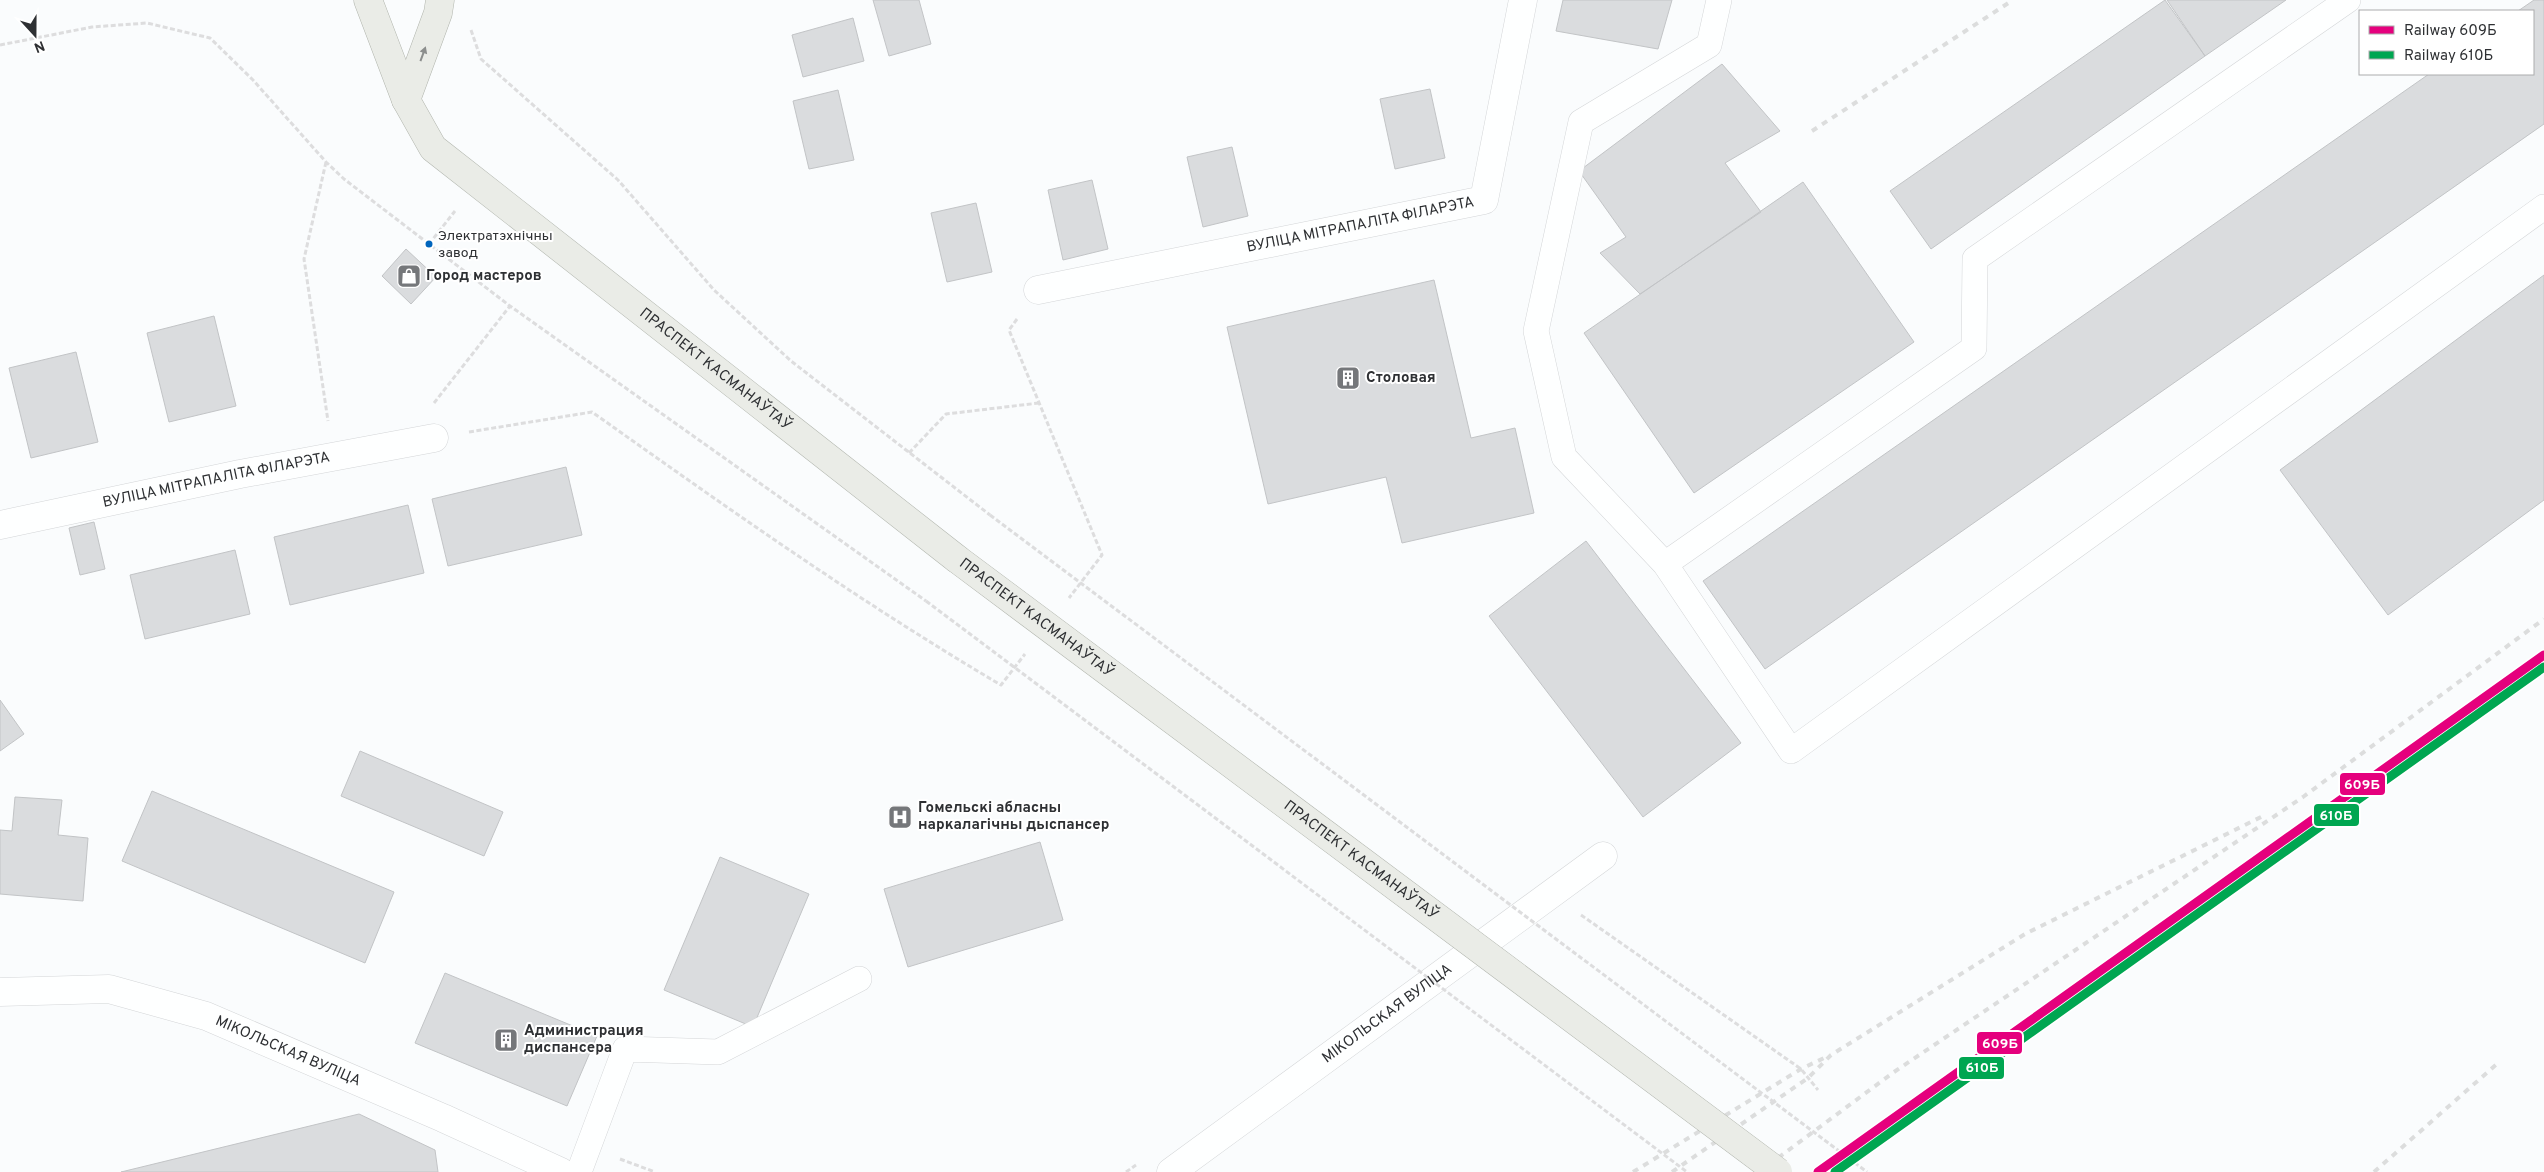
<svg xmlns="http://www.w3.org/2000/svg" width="2544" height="1172" font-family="Overpass,sans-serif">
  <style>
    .building { fill: #dadcde; stroke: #c2c4c6 }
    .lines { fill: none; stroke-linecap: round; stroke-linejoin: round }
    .service-casing { stroke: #d4d6d8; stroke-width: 26 }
    .minor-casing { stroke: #d4d6d8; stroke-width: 29 }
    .primary-casing { stroke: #b1b5ad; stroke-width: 29 }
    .path { stroke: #ddddde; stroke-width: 3; stroke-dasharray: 5 2.5; stroke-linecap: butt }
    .service { stroke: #feffff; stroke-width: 25 }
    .minor { stroke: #feffff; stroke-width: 28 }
    .primary { stroke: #eaece7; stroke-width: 28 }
    .rail { stroke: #dcdddd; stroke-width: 4; stroke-dasharray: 6 6; stroke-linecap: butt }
    .primary-bridge-casing { stroke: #b1b5ad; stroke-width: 29; stroke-linecap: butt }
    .path-bridge { stroke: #ddddde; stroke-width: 3; stroke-dasharray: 5 2.5; stroke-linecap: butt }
    .primary-bridge { stroke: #eaece7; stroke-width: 28 }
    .rail-1-casing { stroke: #fff; stroke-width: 12 }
    .rail-2-casing { stroke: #fff; stroke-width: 12 }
    .rail-1 { stroke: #e5007d; stroke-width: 9 }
    .rail-2 { stroke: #00a651; stroke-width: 9 }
    .oneway { fill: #8c8e8d }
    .bus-dot { fill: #0065bd; stroke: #fff; stroke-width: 2 }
    .labels { text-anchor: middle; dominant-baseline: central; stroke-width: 4; stroke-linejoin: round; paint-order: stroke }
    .bus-label { font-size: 14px; fill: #2e3033; stroke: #fff; text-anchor: start }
    .street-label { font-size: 15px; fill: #2e3033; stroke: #fff }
    .poi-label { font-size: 15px; font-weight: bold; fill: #2e3033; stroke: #fff; text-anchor: start }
    .line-badge { stroke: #fff; stroke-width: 2 }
    .badge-label { font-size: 14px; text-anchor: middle; font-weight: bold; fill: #fff }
  </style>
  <rect width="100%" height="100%" fill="#fafcfd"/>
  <!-- building -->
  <path class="building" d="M873,0H919L931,44L889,56Z
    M1563,0H1672L1658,49L1556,31Z
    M2165,0L2205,56L1931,249L1890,191Z
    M2167,0H2286L2205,56Z
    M2534,0H2544V124L1765,669L1703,581L2429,74H2533V11H2518Z
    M853,18L864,61L803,77L792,35Z
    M1722,64L1780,131L1725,163L1761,212L1640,294L1600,253L1626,237L1579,171Z
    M1430,89L1445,158L1395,169L1380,99Z
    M838,90L854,160L809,169L793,101Z
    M1232,147L1248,216L1203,227L1187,157Z
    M1092,180L1108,249L1063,260L1048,190Z
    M1803,182L1914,342L1694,493L1584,333Z
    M976,203L992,272L947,282L931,213Z
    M406,249L436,277L411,304L382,276Z
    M2544,275V500L2388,615L2280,470Z
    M1434,280L1471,438L1515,428L1534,513L1402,543L1386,477L1268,504L1227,327Z
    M214,316L236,406L169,422L147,333Z
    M76,352L98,442L31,458L9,368Z
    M566,467L582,535L448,566L432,499Z
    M408,505L424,573L290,605L274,537Z
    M94,522L105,569L80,575L69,528Z
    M1586,541L1741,743L1643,817L1489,616Z
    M235,550L250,614L145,639L130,575Z
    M0,700L24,734L0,751Z
    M360,751L503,812L484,856L341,796Z
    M152,791L394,892L365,963L122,861Z
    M15,797L62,800L58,835L88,838L83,901L0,894V830L12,831Z
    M1040,842L1063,920L908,967L884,889Z
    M720,857L809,894L753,1027L664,990Z
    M445,973L597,1036L567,1106L415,1043Z
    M359,1114L435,1150L438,1172H121Z"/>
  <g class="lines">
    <!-- service casing -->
    <g class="service-casing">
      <path id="service" d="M1719,0L1709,45L1581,122L1536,331L1564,457L1665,564L1974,348L1975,259L2348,0
        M1665,564L1791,751L2544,207
        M579,1172L625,1049L718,1052L859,979"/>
    </g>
    <!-- minor casing -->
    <g class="minor-casing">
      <g id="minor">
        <path id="s1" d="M1038,290L1484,200L1523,0"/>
        <path id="s2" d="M0,525L240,474L434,438"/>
        <path id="s3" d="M0,992L109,989L206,1016L443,1118L561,1172"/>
        <path id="s4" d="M1171,1172L1603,856"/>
      </g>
    </g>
    <!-- primary casing -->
    <g class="primary-casing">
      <g id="primary">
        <path id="s5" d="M368,0L406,100L433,148L957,559"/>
        <path d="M406,100L438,13L440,0"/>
      </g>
    </g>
    <!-- path -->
    <path class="path" d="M471,30L481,59L618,180L714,290L791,361L990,515
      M0,45L92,27L147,23L210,38L253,80L326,162L344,179L510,306L926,601
      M326,162L304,259L328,421
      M429,244L455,211
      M1017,319L1009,330L1102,555L1069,598
      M434,403L510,306
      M469,432L592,412C726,507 860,602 1001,685L1025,654
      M909,453L946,414L1039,403
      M1581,915L1801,1069L1818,1090
      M620,1159L655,1172
      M1126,1172L1136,1165"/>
    <!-- service -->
    <use href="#service" class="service"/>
    <!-- minor -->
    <use href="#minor" class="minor"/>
    <!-- primary -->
    <use href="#primary" class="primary"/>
    <!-- rail -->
    <path class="rail" d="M1812,131L2013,0
      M1633,1172L1801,1069L1824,1058
      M1672,1172L1808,1078L1831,1055L2025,934L2265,815
      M1759,1172L1894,1072L2303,797L2544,619
      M2374,1172L2498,1063"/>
    <!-- primary-bridge casing -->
    <g class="primary-bridge-casing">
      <g id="primary-bridge">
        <path id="s6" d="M957,559L1778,1172"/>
      </g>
    </g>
    <!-- path-bridge -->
    <path class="path-bridge" d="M990,515L1867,1172
      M926,601L1687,1172"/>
    <!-- primary-bridge -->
    <use href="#primary-bridge" class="primary-bridge"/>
    <!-- rail-1 casing -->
    <g class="rail-1-casing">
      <path id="rail-1" d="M1818,1172L2544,655"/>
    </g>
    <!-- rail-2 casing -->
    <g class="rail-2-casing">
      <path id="rail-2" d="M1835,1172L2544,667"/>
    </g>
    <!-- rail-1 -->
    <use href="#rail-1" class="rail-1"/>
    <!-- rail-2 -->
    <use href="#rail-2" class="rail-2"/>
  </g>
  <!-- one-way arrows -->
  <defs><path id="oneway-solid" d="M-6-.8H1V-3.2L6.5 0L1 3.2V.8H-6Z" transform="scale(1.25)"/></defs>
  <use class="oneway" href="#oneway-solid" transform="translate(423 54) rotate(-70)"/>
  <!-- icons -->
  <defs>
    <g id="shop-square" transform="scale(1.25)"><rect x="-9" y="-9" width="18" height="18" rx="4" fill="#75777a" stroke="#fff"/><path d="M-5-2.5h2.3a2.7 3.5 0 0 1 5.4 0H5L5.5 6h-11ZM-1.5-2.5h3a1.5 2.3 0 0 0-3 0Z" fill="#fff"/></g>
    <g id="building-square" transform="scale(1.25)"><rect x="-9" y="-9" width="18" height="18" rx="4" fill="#75777a" stroke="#fff"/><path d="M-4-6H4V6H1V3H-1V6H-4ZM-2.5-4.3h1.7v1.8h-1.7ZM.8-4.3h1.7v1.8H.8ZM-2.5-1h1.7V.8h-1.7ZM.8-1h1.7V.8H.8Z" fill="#fff"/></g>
    <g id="hospital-square" transform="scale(1.25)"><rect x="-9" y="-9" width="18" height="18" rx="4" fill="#75777a" stroke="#fff"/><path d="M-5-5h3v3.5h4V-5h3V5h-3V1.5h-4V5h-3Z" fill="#fff"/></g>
  </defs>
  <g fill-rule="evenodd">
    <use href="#shop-square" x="409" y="276"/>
    <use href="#building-square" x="1348" y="378"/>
    <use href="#hospital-square" x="900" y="817"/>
    <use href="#building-square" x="506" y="1040"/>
  </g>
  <!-- markers -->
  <circle class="bus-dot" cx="429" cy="244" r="4.5"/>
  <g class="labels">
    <!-- bus labels -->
    <g class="bus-label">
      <text x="438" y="236">Электратэхнічны<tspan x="438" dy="17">завод</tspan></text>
    </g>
    <!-- street labels -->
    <g class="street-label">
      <text stroke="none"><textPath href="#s1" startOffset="329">ВУЛІЦА МІТРАПАЛІТА ФІЛАРЭТА</textPath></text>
      <text stroke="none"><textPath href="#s5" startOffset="521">ПРАСПЕКТ КАСМАНАЎТАЎ</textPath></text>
      <text stroke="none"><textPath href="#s2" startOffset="221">ВУЛІЦА МІТРАПАЛІТА ФІЛАРЭТА</textPath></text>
      <text stroke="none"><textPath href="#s6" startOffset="99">ПРАСПЕКТ КАСМАНАЎТАЎ</textPath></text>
      <text stroke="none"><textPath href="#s6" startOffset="504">ПРАСПЕКТ КАСМАНАЎТАЎ</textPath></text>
      <text stroke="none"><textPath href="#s4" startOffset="268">МІКОЛЬСКАЯ ВУЛІЦА</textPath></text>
      <text stroke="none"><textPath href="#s3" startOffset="299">МІКОЛЬСКАЯ ВУЛІЦА</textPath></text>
    </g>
    <!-- poi labels -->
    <g class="poi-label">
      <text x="426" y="276">Город мастеров</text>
      <text x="1366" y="378">Столовая</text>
      <text x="918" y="808">Гомельскі абласны<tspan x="918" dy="17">наркалагічны дыспансер</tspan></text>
      <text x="524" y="1031">Администрация<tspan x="524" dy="17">диспансера</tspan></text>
    </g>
  </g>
  <g class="line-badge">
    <rect x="2339" y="772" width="47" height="24" rx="5" fill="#e5007d"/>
    <rect x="2313" y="803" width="47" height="24" rx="5" fill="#00a651"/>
    <rect x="1976" y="1031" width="47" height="24" rx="5" fill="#e5007d"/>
    <rect x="1958" y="1056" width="47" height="24" rx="5" fill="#00a651"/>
  </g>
  <g class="badge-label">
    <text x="2362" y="789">609Б</text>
    <text x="2336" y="820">610Б</text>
    <text x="2000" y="1048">609Б</text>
    <text x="1982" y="1072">610Б</text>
  </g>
  <!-- legend -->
  <rect x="2359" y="10" width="175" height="65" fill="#ffffff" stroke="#abacad"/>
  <rect x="2369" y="26" width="25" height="8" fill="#e5007d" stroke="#abacad"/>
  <text x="2404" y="35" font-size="15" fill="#2e3033">Railway 609Б</text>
  <rect x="2369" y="51" width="25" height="8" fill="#00a651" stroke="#abacad"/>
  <text x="2404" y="60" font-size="15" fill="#2e3033">Railway 610Б</text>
  <!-- north arrow -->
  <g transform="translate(35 35) rotate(159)" stroke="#ffffff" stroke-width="4" paint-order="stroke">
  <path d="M0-4L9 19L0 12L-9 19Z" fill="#2e3033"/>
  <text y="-8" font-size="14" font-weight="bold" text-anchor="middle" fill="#2e3033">N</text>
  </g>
</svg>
